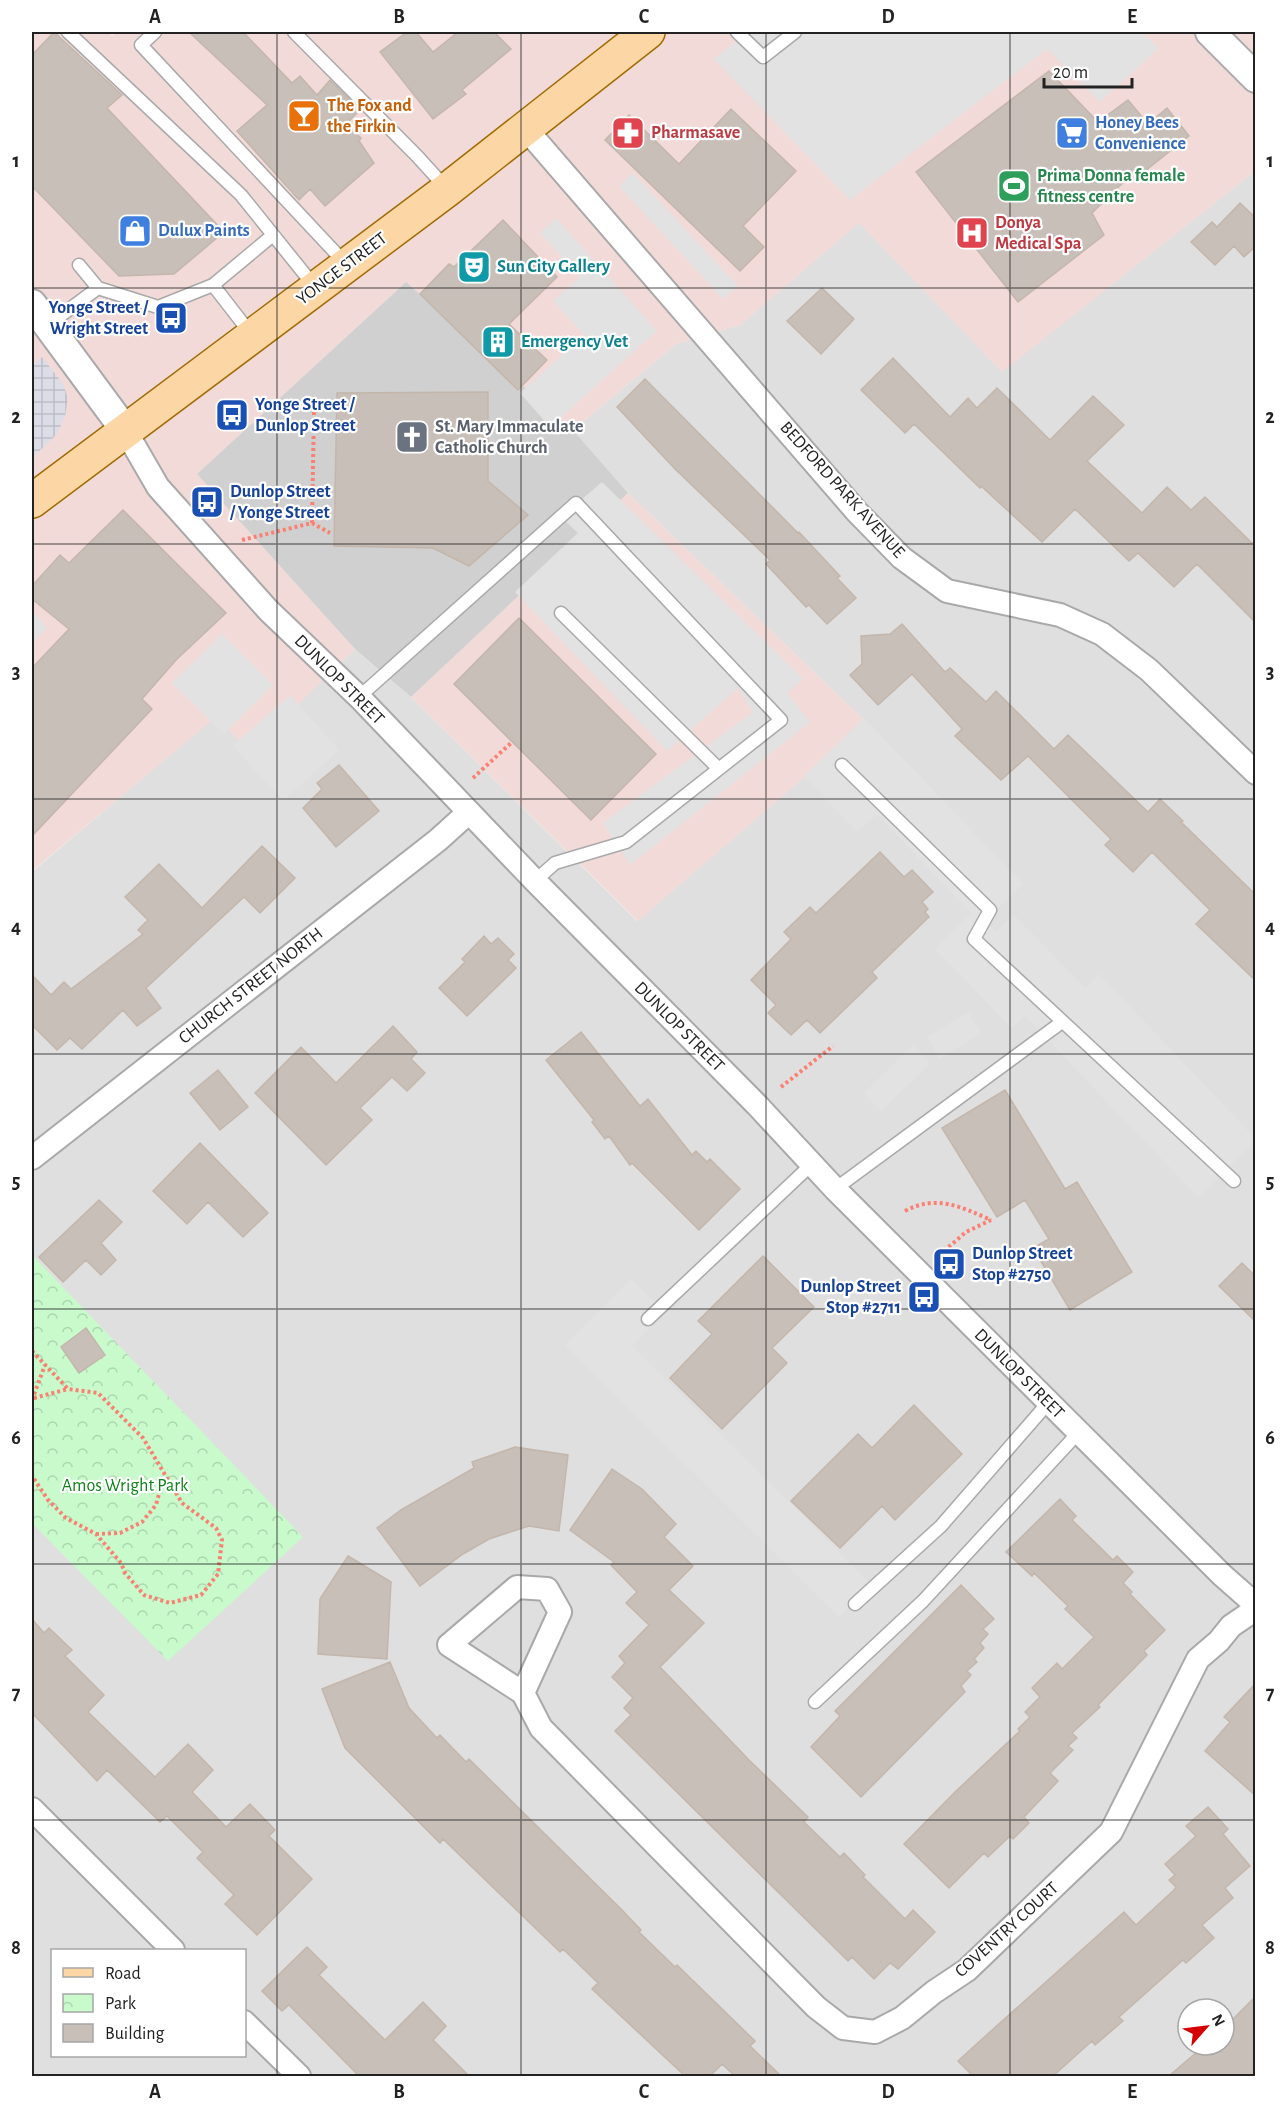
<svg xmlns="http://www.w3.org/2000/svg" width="1287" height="2108" font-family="'Alegreya Sans',sans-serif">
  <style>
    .residential { fill: #e0dfdf; fill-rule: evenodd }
    .commercial { fill: #f2dad9 }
    .religious { fill: #d0d0d0 }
    .park { fill: url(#park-crowns) }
    .parking { fill: #e2e2e2 }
    .plaza { fill: url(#plaza-grid) }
    .building { fill: #c7bfb8; stroke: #c4b6ab; stroke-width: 1.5 }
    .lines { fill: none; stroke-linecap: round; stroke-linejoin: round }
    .service-casing { stroke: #a9a9a9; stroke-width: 15 }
    .minor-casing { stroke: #a9a9a9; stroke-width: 26 }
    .tertiary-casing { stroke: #a9a9a9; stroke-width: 32 }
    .primary-casing { stroke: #a06b00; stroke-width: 36 }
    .path { stroke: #fa8072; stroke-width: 4; stroke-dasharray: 3 3; stroke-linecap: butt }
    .service { stroke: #fff; stroke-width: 12 }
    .minor { stroke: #fff; stroke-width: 22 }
    .tertiary { stroke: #fff; stroke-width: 28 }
    .primary { stroke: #fcd6a4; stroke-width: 33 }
    .grid { fill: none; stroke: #222; stroke-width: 1.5; stroke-opacity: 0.55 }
    .labels { text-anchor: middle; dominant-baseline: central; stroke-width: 4.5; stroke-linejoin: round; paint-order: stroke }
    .food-label { font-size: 18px; font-weight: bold; fill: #c56008; stroke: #fff; text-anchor: start }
    .shop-label { font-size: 18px; font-weight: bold; fill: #366cbe; stroke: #fff; text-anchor: start }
    .health-label { font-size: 18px; font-weight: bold; fill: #be3a42; stroke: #fff; text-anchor: start }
    .leisure-label { font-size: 18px; font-weight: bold; fill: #27864d; stroke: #fff; text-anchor: start }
    .culture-label { font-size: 18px; font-weight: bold; fill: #0d838f; stroke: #fff; text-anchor: start }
    .street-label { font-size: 18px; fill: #222; stroke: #fff }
    .transit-label { font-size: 18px; font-weight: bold; fill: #164399; stroke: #fff; text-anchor: start }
    .worship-label { font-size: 18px; font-weight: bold; fill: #5b616d; stroke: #fff; text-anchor: start }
    .park-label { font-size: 18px; fill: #0c8416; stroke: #fff }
    .neatline { fill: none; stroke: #222; stroke-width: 2 }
    .grid-label { font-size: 20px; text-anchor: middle; font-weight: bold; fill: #222 }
  </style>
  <defs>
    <pattern id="park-crowns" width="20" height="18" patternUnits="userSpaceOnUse" patternTransform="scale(1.5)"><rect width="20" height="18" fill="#c8facc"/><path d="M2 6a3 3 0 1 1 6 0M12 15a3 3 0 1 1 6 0" fill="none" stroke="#acd6af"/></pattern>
    <pattern id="plaza-grid" width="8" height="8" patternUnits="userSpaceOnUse" patternTransform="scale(1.5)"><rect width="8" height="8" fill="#dddde8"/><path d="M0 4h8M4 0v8" fill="none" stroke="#bdbdc7"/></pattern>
  </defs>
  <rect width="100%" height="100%" fill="#f2efe9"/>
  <!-- residential -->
  <path class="residential" d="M1255,171V2076H32V872L216,716L250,750L355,649L411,697L637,921L867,723L628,493L573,430L676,344L740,325L859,222L1002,371ZM52,1950H244V2056H52ZM1188,2009H1224V2045H1188Z"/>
  <!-- commercial -->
  <path class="commercial" d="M32,32H108L112,36L118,32H1255V171L1002,372L859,223L740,325L676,344L573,430L406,282L197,474L355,649L250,751L216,717L32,871Z
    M628,493L867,723L638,921L411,697Z"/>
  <!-- religious -->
  <path class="religious" d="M406,282L573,430L628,493L411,697L355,649L197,474Z"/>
  <!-- park -->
  <path class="park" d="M32,1255L303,1537L168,1661L32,1523Z"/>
  <!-- parking -->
  <path class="parking" d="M748,32H1141L1159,48L1100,102L1047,49L850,200L714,59Z
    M633,173L738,286L723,299L619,186Z
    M556,218L657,331L550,427L520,393L584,335L553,301L580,277L540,233Z
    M602,482L803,679L787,693L810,722L630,865L603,823L753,712L738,688L667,751L515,592L578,533L561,517Z
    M32,611L47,628L32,643Z
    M222,634L273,685L224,734L172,683Z
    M290,695L339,750L283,801L233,746Z
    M864,718L1023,884L985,921L996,932L1014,915L1085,988L1099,974L1255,1138V1142L1198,1197L1025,1016L1012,1028L935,949L971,913L877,814L857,832L804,776Z
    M968,1012L981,1033L940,1059L927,1037Z
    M913,1045L930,1064L881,1111L864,1093Z
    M631,1279L665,1312L632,1346L871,1584L839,1617L565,1345Z"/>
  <!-- plaza -->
  <path class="plaza" d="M42,357L63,384L68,398L67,404L65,417L57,434L32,458V366Z"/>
  <!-- building -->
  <path class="building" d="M54,32L122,95L107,108L224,232L174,274L119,276L32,186V55Z
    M189,32H243L292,83L300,76L317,95L330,80L360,110L346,124L361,138L359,141L374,163L325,206L310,189L299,200L237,131L267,105Z
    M407,32H416L433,52L458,32H494L511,49L462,90L466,94L433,119L380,52Z
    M1049,71L1098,122L1128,100L1148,124L1167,108L1189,136L1145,171L1140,166L1092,213L1104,235L1018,302L916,172Z
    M731,109L796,171L743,226L764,247L740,271L605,140L629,115L679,164Z
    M1240,203L1256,218V246L1244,257L1234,246L1215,265L1191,242L1212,222L1217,227Z
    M503,220L557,277L509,324L547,360L518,390L420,294L449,264L454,267Z
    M822,288L854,319L821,354L787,321Z
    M893,358L950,417L968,398L977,408L997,388L1050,440L1093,396L1124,425L1087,461L1142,513L1167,487L1191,510L1205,497L1256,547V623L1197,564L1174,587L1138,553L1129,561L1075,509L1042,542L981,486L980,488L914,424L905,433L861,390Z
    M645,379L798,533L799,532L840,576L837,578L856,598L827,624L809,605L806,607L766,564L770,560L675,469L617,407Z
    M488,392V481L528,515L469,566L433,548L334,546L337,393Z
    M123,510L226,613L176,660L142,699L152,709L32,836V668L69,629L32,599V586L60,555L69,563Z
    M519,618L656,754L591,820L454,684Z
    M902,624L945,672L950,668L986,702L996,691L1054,749L1068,735L1148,812L1160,799L1183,821L1181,822L1256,895V981L1196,924L1210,910L1152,852L1133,872L1105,845L1111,839L1028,756L1001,780L955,736L962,729L912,674L878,705L850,675L862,664L861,636L890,634Z
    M339,765L379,811L336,847L303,808L322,789L317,783Z
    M262,846L295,878L260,913L244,897L146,988L161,1008L137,1026L123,1010L82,1049L70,1038L57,1050L32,1025V975L51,995L64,982L71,989L143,934L138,930L148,920L125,897L159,864L202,908Z
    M880,852L904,877L912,870L933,892L922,902L928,909L925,912L929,917L872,972L877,978L820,1033L807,1020L791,1035L768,1013L776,1005L751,980L791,939L784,932L810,907L816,913Z
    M484,936L491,944L498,938L514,954L508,960L516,968L467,1016L439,988L465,962L462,959Z
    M393,1026L417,1052L411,1059L425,1073L407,1091L392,1077L360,1108L372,1120L326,1165L255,1093L301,1047L336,1083Z
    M581,1032L640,1106L648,1099L692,1155L696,1151L707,1162L710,1159L740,1189L699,1230L632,1163L630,1165L609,1136L605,1139L592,1122L594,1120L546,1060Z
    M218,1070L248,1107L220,1130L190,1093Z
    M1005,1090L1065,1189L1077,1182L1132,1272L1070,1310L1033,1248L1049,1239L1025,1200L997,1217L942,1128Z
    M200,1143L268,1213L243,1237L208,1202L187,1224L153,1191Z
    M99,1200L122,1222L101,1243L116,1260L101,1275L86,1260L63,1282L39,1257Z
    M763,1256L814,1307L772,1348L787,1363L722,1429L670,1378L712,1334L698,1321Z
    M1242,1263L1256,1277V1322L1219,1286Z
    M86,1328L105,1355L79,1373L61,1347Z
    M914,1405L962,1454L895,1520L882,1506L840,1548L791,1501L858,1434L872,1448Z
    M515,1447L568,1455L559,1531L529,1526L489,1539L463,1554L420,1586L377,1528L401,1510L474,1468L472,1462Z
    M612,1469L642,1489L676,1524L664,1537L693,1566L669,1590L704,1623L660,1667L749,1760L808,1817L804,1822L840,1857L844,1853L865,1875L863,1877L905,1919L913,1910L935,1932L898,1969L890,1963L874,1979L852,1957L848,1961L615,1731L631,1715L624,1708L633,1698L612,1677L625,1663L619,1656L649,1625L626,1603L637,1592L611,1565L614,1562L570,1530Z
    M1060,1499L1076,1516L1072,1520L1113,1560L1117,1556L1133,1572L1123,1583L1132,1592L1130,1594L1165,1630L1144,1651L1147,1655L1098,1705L1100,1707L1072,1733L1077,1738L1068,1746L1073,1750L1050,1773L1058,1781L1024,1817L1029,1823L1013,1839L1010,1836L988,1857L984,1853L949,1888L904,1844L955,1792L1020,1731L1018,1729L1030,1717L1025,1712L1040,1697L1032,1688L1057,1663L1062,1669L1094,1637L1065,1609L1068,1606L1034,1573L1032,1576L1006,1552Z
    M348,1556L391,1582L387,1659L318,1654L320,1599Z
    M961,1585L994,1619L983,1629L988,1634L980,1643L984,1648L974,1659L977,1662L967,1671L971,1675L961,1686L965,1692L861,1797L811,1747L840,1716L835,1711Z
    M32,1619L44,1633L49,1628L72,1650L65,1656L104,1695L88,1712L155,1777L188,1744L213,1770L192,1792L226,1827L250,1804L275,1830L269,1836L312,1879L257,1935L225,1904L234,1895L197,1858L203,1852L167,1816L160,1822L107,1770L97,1781L32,1713Z
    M390,1662L409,1708L437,1738L440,1735L466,1762L469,1759L621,1909L641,1930L639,1932L675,1967L677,1965L755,2041L750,2046L781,2076H735L722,2064L710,2076H685L592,1989L598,1983L563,1949L560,1952L443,1839L440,1843L345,1748L322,1689Z
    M1256,1683V1796L1205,1751L1230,1722L1224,1717Z
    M1208,1807L1228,1829L1223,1834L1250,1866L1225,1888L1233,1898L1202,1925L1214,1938L1186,1963L1183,1960L1119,2017L1123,2021L1095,2045L1092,2041L1053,2076H973L958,2061L981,2040L1124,1912L1136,1925L1174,1890L1176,1887L1169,1880L1175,1875L1165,1864L1196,1836L1186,1826Z
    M307,1947L327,1967L319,1975L385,2040L423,2002L446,2026L433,2040L469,2076H359L289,2005L282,2011L262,1991Z
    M1256,1996V2076H1169L1205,2045H1224V2028Z"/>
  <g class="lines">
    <!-- service casing -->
    <g class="service-casing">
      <path id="service" d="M68,32L241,195L315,287
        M155,32L141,45L346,264
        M294,32L417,156L447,189
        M737,32L763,57L795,32
        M79,265L98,288
        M213,285L251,334
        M48,325L98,288L158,307L213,285L273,235
        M561,613L719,769
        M359,697L576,503L781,720L626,842L555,863L535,881
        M842,765L990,910L974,939L1234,1181
        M835,1189L1062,1022
        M648,1319L812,1164
        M855,1604L941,1526L1048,1403
        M815,1702L923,1601L1078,1433"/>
    </g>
    <!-- minor casing -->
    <g class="minor-casing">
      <path id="minor" d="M526,129L857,512L902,558L947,591L1060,615L1102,634L1149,670L1256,773
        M125,430L158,487L268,610L359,697L535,881L757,1105L835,1189L1222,1575L1256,1605
        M32,1158L438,840L469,812
        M523,1693L560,1612L547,1589L517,1587L449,1645L523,1693L541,1728L816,2007L843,2028L875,2032L902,2018L934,1992L967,1970L1111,1832L1198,1659L1219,1641L1231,1626L1256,1609
        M32,1809L173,1950
        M244,2022L299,2076"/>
    </g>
    <!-- tertiary casing -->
    <g class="tertiary-casing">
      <path id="tertiary" d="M1210,32L1256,78
        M32,304L125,430"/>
    </g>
    <!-- primary casing -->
    <g class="primary-casing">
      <path id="primary" d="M32,501L447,190L648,32"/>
    </g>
    <!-- path -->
    <path class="path" d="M312,523L314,410
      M242,540L312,523L330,533
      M473,778L512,742
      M781,1087L833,1046
      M905,1211C937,1194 961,1207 991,1220
      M944,1251L966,1232L991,1220
      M32,1351L68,1389L98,1393L143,1438L182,1503L216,1528L222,1540L218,1574L201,1595L170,1603L144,1595L125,1573L121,1563L96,1534L66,1518L48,1500L32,1476
      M34,1398L68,1389
      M32,1400L45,1365
      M96,1534L120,1533L142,1522L156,1505L164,1475"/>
    <!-- service -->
    <use href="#service" class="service"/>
    <!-- minor -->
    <use href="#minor" class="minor"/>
    <!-- tertiary -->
    <use href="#tertiary" class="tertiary"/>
    <!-- primary -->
    <use href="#primary" class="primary"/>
  </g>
  <!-- grid -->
  <path class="grid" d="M277,32V2076M521,32V2076M766,32V2076M1010,32V2076M32,288H1256M32,544H1256M32,799H1256M32,1054H1256M32,1309H1256M32,1564H1256M32,1820H1256"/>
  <!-- icons -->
  <defs>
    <g id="bar-square" transform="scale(1.725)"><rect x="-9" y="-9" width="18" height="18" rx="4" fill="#e8710a" stroke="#fff"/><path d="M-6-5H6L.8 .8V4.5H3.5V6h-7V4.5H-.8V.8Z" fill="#fff"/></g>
    <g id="pharmacy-square" transform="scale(1.725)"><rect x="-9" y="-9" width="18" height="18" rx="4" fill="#e0444e" stroke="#fff"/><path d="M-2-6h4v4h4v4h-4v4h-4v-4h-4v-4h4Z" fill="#fff"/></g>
    <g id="supermarket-square" transform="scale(1.725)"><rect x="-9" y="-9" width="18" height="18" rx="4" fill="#3f7fe0" stroke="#fff"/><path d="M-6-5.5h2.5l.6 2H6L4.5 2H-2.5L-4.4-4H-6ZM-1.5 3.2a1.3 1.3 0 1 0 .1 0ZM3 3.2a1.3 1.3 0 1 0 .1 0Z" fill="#fff"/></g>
    <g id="stadium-square" transform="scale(1.725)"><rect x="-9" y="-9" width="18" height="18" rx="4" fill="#2e9e5b" stroke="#fff"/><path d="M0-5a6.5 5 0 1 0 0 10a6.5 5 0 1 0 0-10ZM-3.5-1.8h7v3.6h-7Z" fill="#fff"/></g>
    <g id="shop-square" transform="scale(1.725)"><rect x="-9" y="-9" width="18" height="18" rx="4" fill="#3f7fe0" stroke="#fff"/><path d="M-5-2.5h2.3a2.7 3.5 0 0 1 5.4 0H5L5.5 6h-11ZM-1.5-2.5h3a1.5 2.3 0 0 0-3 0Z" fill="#fff"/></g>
    <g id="hospital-square" transform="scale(1.725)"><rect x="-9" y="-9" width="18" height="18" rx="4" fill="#e0444e" stroke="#fff"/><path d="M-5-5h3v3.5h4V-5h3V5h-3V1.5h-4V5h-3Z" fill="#fff"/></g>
    <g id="theatre-square" transform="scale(1.725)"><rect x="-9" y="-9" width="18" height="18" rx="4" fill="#0f9aa8" stroke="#fff"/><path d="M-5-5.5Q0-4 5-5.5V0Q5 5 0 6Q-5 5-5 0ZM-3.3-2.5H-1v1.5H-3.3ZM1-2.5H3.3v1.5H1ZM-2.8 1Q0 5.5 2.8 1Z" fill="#fff"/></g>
    <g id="bus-square" transform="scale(1.725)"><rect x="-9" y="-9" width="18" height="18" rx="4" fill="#1a4fb4" stroke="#fff"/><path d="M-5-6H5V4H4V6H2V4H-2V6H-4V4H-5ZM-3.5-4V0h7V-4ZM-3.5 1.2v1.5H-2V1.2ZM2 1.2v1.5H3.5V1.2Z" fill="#fff"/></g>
    <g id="building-square" transform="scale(1.725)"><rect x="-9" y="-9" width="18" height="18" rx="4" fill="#0f9aa8" stroke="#fff"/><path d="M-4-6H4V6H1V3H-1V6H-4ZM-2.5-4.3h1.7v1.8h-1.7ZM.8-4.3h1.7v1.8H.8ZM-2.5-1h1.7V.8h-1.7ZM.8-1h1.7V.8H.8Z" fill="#fff"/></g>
    <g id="church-square" transform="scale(1.725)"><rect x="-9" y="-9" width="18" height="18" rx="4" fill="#6b7280" stroke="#fff"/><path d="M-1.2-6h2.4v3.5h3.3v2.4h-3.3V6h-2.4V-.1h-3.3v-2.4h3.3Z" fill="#fff"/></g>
  </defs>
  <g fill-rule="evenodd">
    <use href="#bar-square" x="304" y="116"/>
    <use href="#pharmacy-square" x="628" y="133"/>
    <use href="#supermarket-square" x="1072" y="133"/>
    <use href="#stadium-square" x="1014" y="186"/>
    <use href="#shop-square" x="135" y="231"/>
    <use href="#hospital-square" x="972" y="233"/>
    <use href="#theatre-square" x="474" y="267"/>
    <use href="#bus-square" x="171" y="318"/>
    <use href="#building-square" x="498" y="342"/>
    <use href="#bus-square" x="232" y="415"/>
    <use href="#church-square" x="412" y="437"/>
    <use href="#bus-square" x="207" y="502"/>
    <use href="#bus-square" x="949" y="1264"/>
    <use href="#bus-square" x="924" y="1297"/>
  </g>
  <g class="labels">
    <!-- food labels -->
    <g class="food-label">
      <text x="327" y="106">The Fox and<tspan x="327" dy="21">the Firkin</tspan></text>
    </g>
    <!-- shop labels -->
    <g class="shop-label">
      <text x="1095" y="123">Honey Bees<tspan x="1095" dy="21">Convenience</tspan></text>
      <text x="158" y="231">Dulux Paints</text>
    </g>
    <!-- health labels -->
    <g class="health-label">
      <text x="651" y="133">Pharmasave</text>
      <text x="995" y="223">Donya<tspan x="995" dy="21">Medical Spa</tspan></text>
    </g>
    <!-- leisure labels -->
    <g class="leisure-label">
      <text x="1037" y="176">Prima Donna female<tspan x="1037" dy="21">fitness centre</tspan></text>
    </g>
    <!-- culture labels -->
    <g class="culture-label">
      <text x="497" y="267">Sun City Gallery</text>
      <text x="521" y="342">Emergency Vet</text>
    </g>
    <!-- street labels -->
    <g class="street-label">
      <text transform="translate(342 269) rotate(-37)">YONGE STREET</text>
      <text transform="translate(842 490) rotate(48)">BEDFORD PARK AVENUE</text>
      <text transform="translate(339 680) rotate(45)">DUNLOP STREET</text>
      <text transform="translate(251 986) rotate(-38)">CHURCH STREET NORTH</text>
      <text transform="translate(679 1027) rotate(45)">DUNLOP STREET</text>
      <text transform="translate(1019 1374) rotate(45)">DUNLOP STREET</text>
      <text transform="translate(1007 1930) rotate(-42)">COVENTRY COURT</text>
    </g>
    <!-- transit labels -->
    <g class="transit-label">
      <text x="148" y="308" text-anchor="end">Yonge Street /<tspan x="148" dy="21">Wright Street</tspan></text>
      <text x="255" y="405">Yonge Street /<tspan x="255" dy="21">Dunlop Street</tspan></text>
      <text x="230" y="492">Dunlop Street<tspan x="230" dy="21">/ Yonge Street</tspan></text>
      <text x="972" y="1254">Dunlop Street<tspan x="972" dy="21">Stop #2750</tspan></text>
      <text x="901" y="1287" text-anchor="end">Dunlop Street<tspan x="901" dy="21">Stop #2711</tspan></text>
    </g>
    <!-- worship labels -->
    <g class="worship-label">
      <text x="435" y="427">St. Mary Immaculate<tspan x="435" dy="21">Catholic Church</tspan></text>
    </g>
    <!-- park labels -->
    <g class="park-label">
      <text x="125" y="1486">Amos Wright Park</text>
    </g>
  </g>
  <!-- border -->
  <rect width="1287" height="2108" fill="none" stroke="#ffffff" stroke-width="66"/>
  <!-- legend -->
  <rect x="51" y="1949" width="195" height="108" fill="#ffffff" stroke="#a7a7a7" stroke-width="1.5"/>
  <rect x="63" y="1968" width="30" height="9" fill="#fcd6a4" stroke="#a7a7a7" stroke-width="1.5"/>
  <text x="105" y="1979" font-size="18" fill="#222222">Road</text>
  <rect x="63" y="1994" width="30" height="18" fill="url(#park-crowns)" stroke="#a7a7a7" stroke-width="1.5"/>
  <text x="105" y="2009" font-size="18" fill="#222222">Park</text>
  <rect x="63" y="2024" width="30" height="18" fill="#c7bfb8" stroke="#a7a7a7" stroke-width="1.5"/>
  <text x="105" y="2039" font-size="18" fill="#222222">Building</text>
  <!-- north arrow -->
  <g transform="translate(1206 2027) rotate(62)"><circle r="28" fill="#ffffff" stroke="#a7a7a7" stroke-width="1.5"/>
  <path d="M0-4.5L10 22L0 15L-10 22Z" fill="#d40000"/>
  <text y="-9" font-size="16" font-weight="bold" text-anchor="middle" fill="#222222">N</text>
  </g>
  <!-- scale -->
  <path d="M1044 78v9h88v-9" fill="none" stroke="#222222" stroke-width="3"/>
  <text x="1053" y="78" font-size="18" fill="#222222" stroke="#ffffff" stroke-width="4.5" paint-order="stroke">20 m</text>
  <rect x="33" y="33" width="1221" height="2042" class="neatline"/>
  <g class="grid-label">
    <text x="155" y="23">A</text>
    <text x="399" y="23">B</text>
    <text x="644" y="23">C</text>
    <text x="888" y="23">D</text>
    <text x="1132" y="23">E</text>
    <text x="16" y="167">1</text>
    <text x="1270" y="167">1</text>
    <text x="16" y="423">2</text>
    <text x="1270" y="423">2</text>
    <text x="16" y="678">3</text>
    <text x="1270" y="678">3</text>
    <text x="16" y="933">4</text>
    <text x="1270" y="933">4</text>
    <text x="16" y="1188">5</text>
    <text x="1270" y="1188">5</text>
    <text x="16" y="1444">6</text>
    <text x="1270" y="1444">6</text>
    <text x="16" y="1699">7</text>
    <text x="1270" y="1699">7</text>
    <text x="16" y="1954">8</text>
    <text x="1270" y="1954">8</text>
    <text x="155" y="2098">A</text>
    <text x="399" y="2098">B</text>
    <text x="644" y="2098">C</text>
    <text x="888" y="2098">D</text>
    <text x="1132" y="2098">E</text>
  </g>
</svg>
